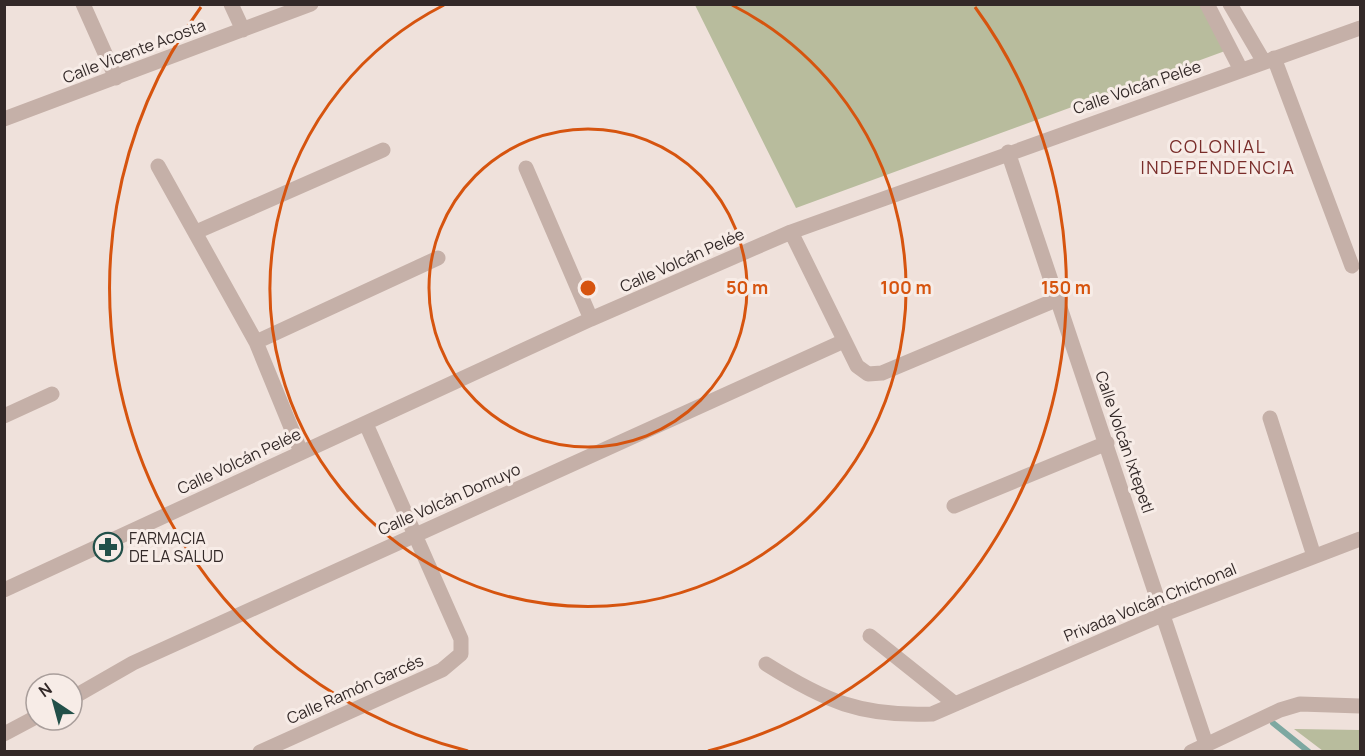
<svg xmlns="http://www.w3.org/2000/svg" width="1365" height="756" font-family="Manrope,sans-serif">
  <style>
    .green { fill: #b8bc9d }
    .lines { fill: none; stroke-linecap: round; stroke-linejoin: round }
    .stream { stroke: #7da8a1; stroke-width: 6 }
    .minor { stroke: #c5b0a8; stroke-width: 15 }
    .ring { fill: none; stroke: #d6540f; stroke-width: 3 }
    .labels { text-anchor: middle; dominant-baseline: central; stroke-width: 6; stroke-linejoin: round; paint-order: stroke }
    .street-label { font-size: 16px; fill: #332928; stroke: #f7ece7 }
    .poi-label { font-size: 16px; fill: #332928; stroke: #f7ece7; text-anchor: start }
    .neighbourhood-label { font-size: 18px; letter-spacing: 1.5px; fill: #792d2a; stroke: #f7ece7 }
    .centre { fill: #d6540f; stroke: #f7ece7; stroke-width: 3 }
    .ring-label { font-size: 18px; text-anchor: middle; font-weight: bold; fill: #d6540f; stroke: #f7ece7; stroke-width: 6; stroke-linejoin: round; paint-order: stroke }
  </style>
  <rect width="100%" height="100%" fill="#efe1db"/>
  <!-- green -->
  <path class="green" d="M695,5H1200L1225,51L796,208Z
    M1294,729L1360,730V751H1323Z"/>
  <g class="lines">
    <!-- stream -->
    <path class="stream" d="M1273,723L1309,752"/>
    <!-- minor -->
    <path class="minor" d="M83,4L116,78
      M231,4L243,30
      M1207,4L1241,70
      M1230,4L1264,62
      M1274,58L1352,266
      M4,119L311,4
      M1008,152L1206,744
      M158,166L256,342L301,452
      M526,168L591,319
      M196,232L383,150
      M791,232L857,366L868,374L882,373L1058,299
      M256,342L438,258
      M4,416L52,394
      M1270,418L1314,556
      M954,506L1107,443
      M4,590L591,319L791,232L1360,28
      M870,636L954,703
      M766,664C825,701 861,717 932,714L1164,614L1360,539
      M72,698L133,663L844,341
      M4,734L36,717
      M260,752L442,670L461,654V639L366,424
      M1191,752L1280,710L1300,704L1360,706"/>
  </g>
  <!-- distance rings -->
  <g class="ring">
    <circle cx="588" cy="288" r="159"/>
    <path d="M732 5A318 318 0 1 1 444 5"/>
    <path d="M468 751A478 478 0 0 1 201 7M975 7A478 478 0 0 1 708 751"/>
  </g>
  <!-- icons -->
  <defs>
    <g id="pharmacy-ring" transform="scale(1.5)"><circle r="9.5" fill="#f7ece7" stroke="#225049" stroke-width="1.5"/><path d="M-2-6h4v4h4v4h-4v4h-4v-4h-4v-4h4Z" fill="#225049"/></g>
  </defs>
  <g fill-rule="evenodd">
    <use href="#pharmacy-ring" x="108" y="547"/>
  </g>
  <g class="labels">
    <!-- street labels -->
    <g class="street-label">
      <text transform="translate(134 51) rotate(-21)">Calle Vicente Acosta</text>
      <text transform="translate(1137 87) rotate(-19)">Calle Volcán Pelée</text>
      <text transform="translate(682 260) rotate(-24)">Calle Volcán Pelée</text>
      <text transform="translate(1125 442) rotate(71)">Calle Volcán Ixtepetl</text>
      <text transform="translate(239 461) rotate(-25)">Calle Volcán Pelée</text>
      <text transform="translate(449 499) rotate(-24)">Calle Volcán Domuyo</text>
      <text transform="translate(1150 602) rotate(-22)">Privada Volcán Chichonal</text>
      <text transform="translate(355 689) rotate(-24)">Calle Ramón Garcés</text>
    </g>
    <!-- poi labels -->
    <g class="poi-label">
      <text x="129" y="538">FARMACIA<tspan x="129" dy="18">DE LA SALUD</tspan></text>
    </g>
    <!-- neighbourhood labels -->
    <g class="neighbourhood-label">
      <text x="1218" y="146">COLONIAL<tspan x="1218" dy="21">INDEPENDENCIA</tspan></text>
    </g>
  </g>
  <circle cx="588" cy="288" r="9" class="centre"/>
  <g class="ring-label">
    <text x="747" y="294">50 m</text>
    <text x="906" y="294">100 m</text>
    <text x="1066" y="294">150 m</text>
  </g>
  <!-- border -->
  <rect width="1365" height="756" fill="none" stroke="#332928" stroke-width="12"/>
  <!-- north arrow -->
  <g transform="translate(54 702) rotate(324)"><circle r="28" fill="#f7ece7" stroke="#a99e9b" stroke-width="1.5"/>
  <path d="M0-4.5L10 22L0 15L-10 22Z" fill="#225049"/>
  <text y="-9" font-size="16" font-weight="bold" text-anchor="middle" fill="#332928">N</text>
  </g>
</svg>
